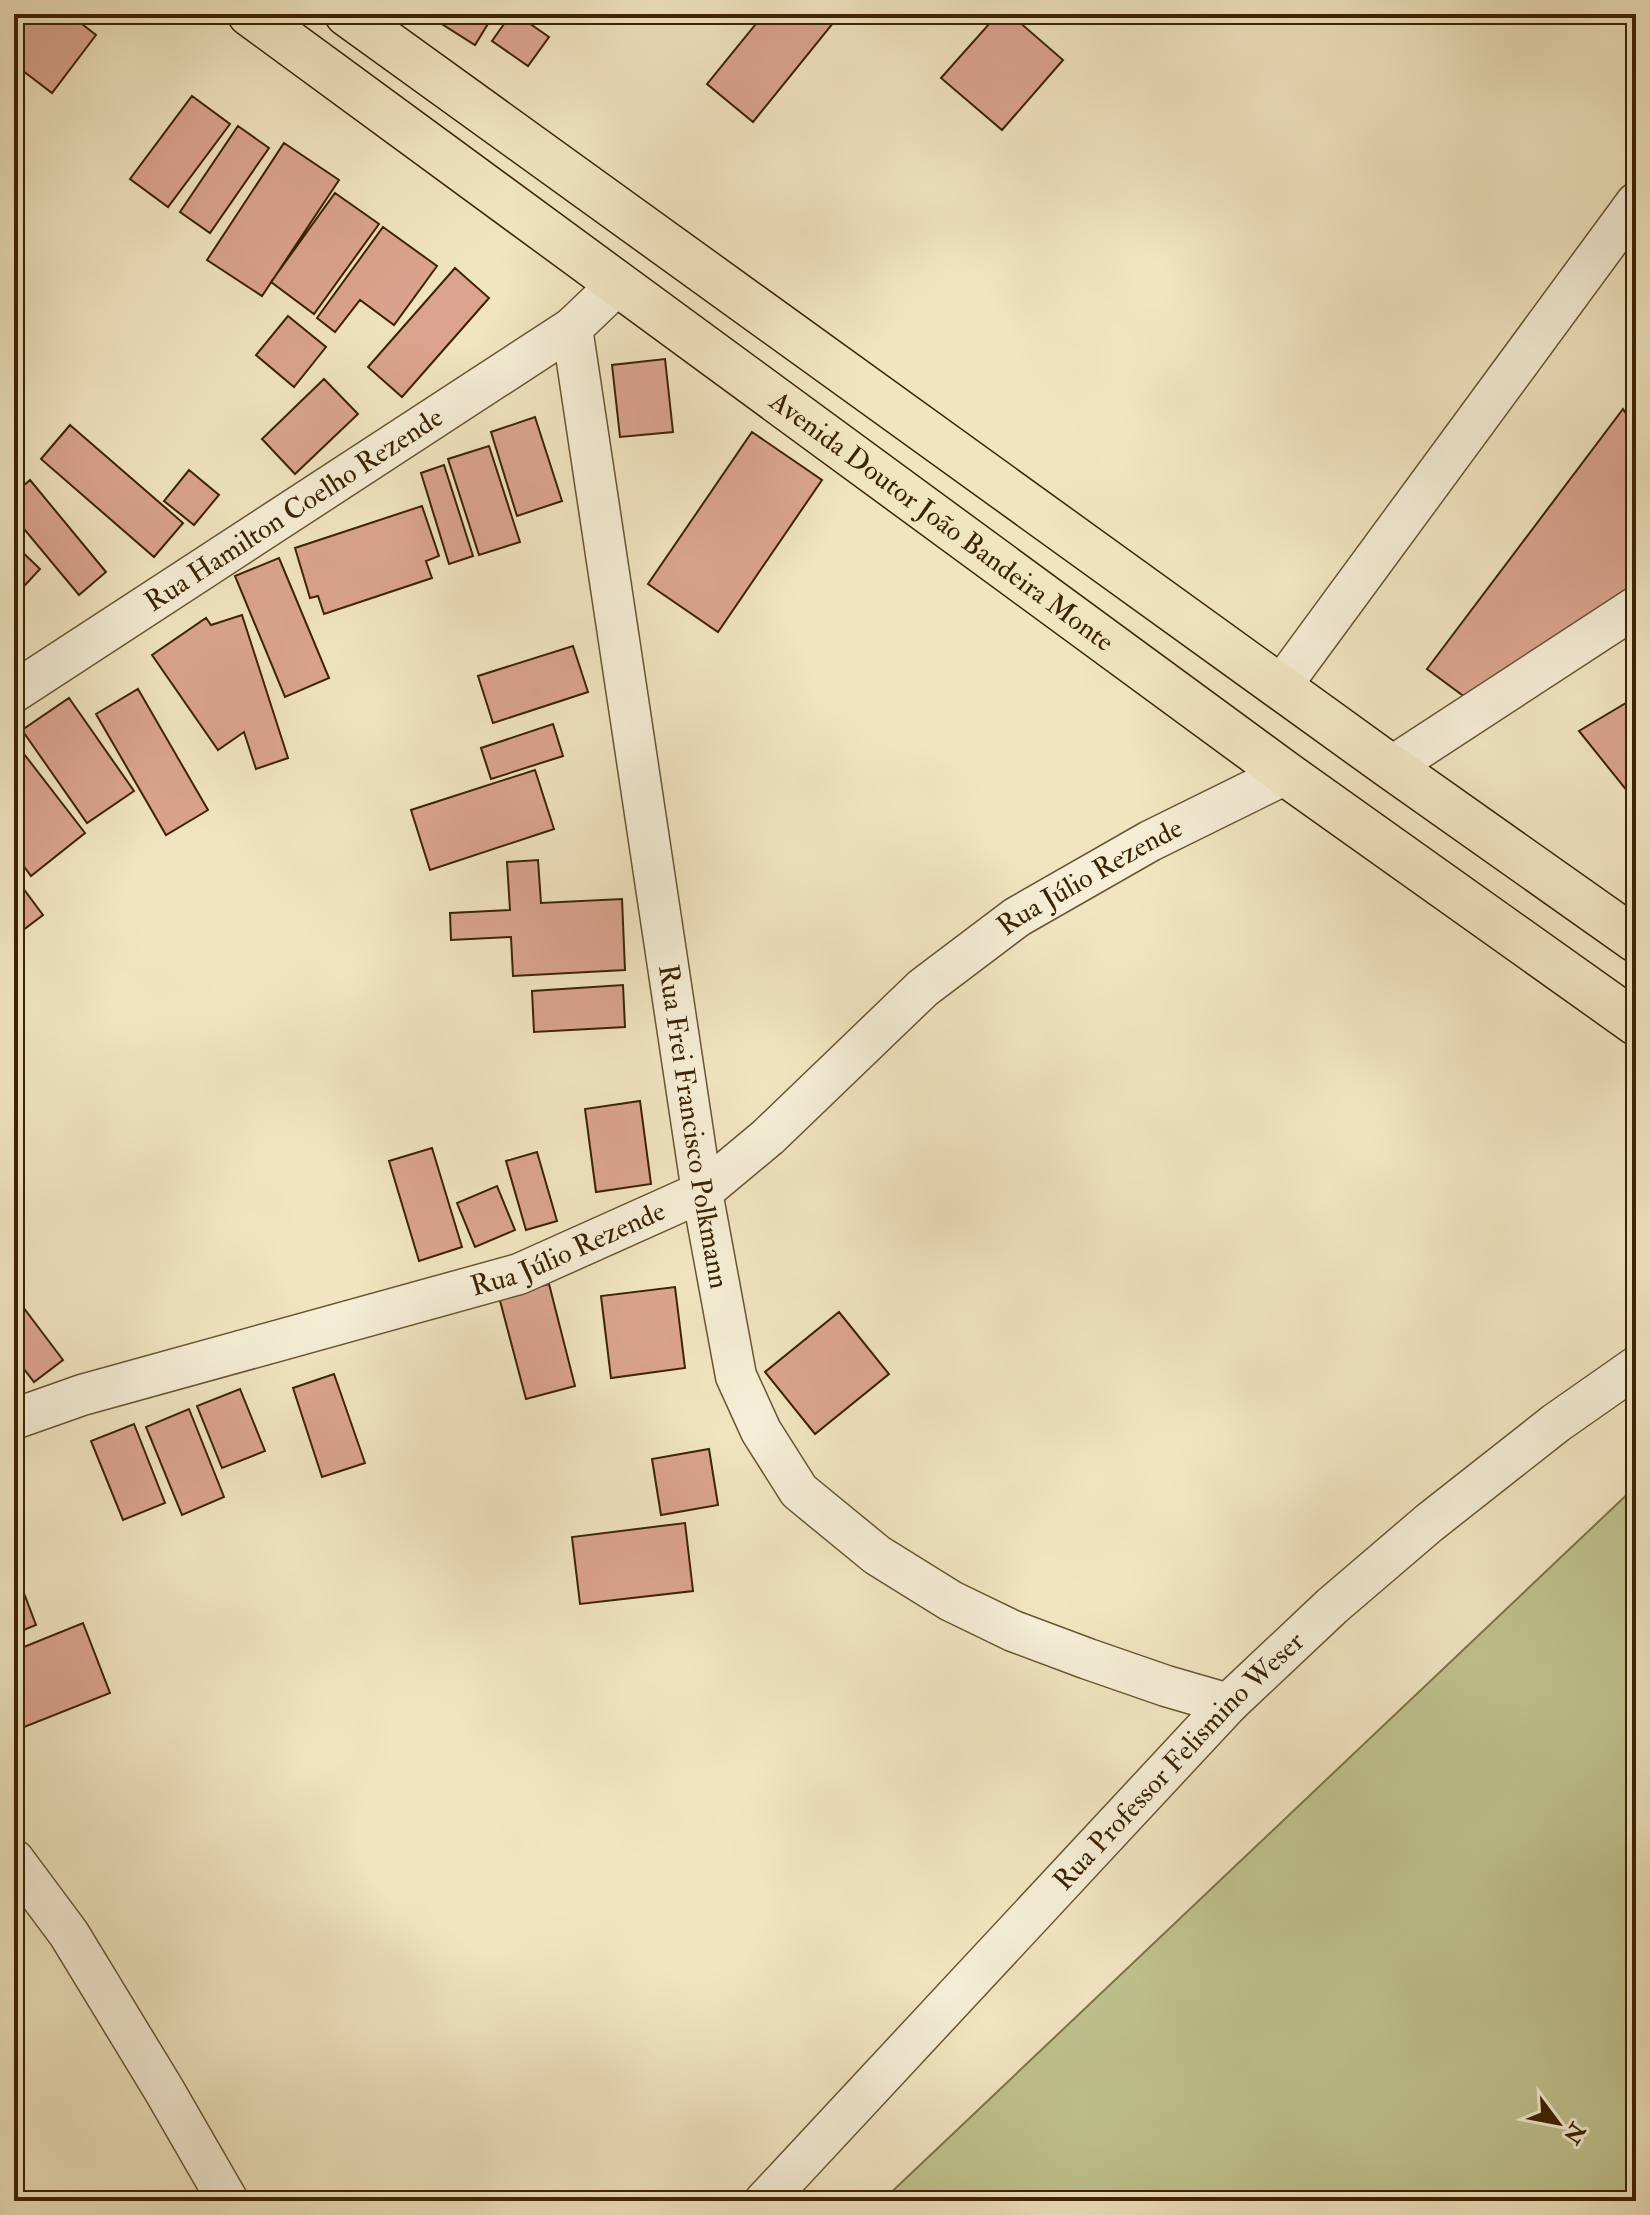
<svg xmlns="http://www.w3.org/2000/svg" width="1650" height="2215" font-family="'IM FELL Double Pica',serif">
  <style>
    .green { fill: #c0c38f; stroke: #7e7348; stroke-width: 2 }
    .building { fill: #dca490; stroke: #3c2302; stroke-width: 2 }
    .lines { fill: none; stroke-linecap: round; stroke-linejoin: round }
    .minor-casing { stroke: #695432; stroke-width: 43 }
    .primary-casing { stroke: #3c2302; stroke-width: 47 }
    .minor { stroke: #f6eed7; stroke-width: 40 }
    .primary { stroke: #f1e5c1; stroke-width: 44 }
    .labels { text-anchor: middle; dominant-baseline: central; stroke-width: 6; stroke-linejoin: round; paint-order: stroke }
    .street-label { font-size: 28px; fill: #3c2302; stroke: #f6eed7 }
  </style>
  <rect width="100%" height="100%" fill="#f1e5c1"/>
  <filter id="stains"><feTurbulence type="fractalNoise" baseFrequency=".0025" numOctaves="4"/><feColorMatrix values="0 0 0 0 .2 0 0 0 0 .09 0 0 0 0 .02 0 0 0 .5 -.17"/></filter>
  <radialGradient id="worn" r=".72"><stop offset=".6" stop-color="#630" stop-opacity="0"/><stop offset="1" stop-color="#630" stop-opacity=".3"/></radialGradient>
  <!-- green -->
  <path class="green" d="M1636,1486V2201H882Z"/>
  <!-- building -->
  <path class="building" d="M14,14H69L96,35L52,93L14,64Z
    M426,14H494L475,45Z
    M511,14H516L549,37L528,66L492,41Z
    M764,14H824L834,22L753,122L707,84Z
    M998,14H1010L1063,60L1002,130L941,78Z
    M192,96L230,124L168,207L130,179Z
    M238,126L269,148L210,233L180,212Z
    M284,143L339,180L262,296L207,260Z
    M335,193L379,224L314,314L271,282Z
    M383,227L437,266L394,325L360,300L335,332L317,318Z
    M455,268L489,298L402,397L368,367Z
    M288,316L326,347L294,387L256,355Z
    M665,359L673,432L620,437L612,365Z
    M324,379L358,414L295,474L262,439Z
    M1623,409L1636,429V593L1477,706L1427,669Z
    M535,417L562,501L517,516L491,432Z
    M70,425L183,523L154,557L41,459Z
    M752,432L822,480L718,632L648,584Z
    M489,446L520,542L479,555L448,459Z
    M444,465L473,556L449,564L421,473Z
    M189,470L219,495L194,525L164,501Z
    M30,480L106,572L79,595L14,517V494Z
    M422,506L439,556L426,561L432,578L324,614L318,596L310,598L295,548Z
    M14,544L40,569L14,597Z
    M279,558L329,678L285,697L235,576Z
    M242,615L288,758L256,769L244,732L218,750L152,655L206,618L211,625Z
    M573,646L588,692L493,723L478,676Z
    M138,689L208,810L166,835L96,714Z
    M1636,697V802L1579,731Z
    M69,698L134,791L87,823L22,730Z
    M553,724L563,756L491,779L481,748Z
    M14,741L85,833L31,876L14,853Z
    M535,770L554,829L430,870L411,810Z
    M538,860L541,903L622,899L625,970L513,976L511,937L451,940L450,913L510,910L507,862Z
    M14,876L43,915L14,937Z
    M623,985L625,1027L534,1032L532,991Z
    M640,1101L651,1184L596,1192L585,1109Z
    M432,1148L462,1247L419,1261L389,1161Z
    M537,1152L557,1221L526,1230L506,1161Z
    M497,1186L515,1230L475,1247L457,1203Z
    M549,1284L575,1386L526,1399L499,1297Z
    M675,1287L685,1368L611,1378L601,1296Z
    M14,1295L63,1360L34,1382L14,1356Z
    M839,1312L889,1374L815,1434L765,1372Z
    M334,1374L365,1463L322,1477L293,1388Z
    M240,1389L265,1451L222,1468L197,1406Z
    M189,1409L224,1497L182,1515L146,1427Z
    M134,1424L165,1503L123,1520L91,1441Z
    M709,1449L718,1505L661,1515L652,1459Z
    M685,1523L693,1591L580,1604L572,1537Z
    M22,1588L36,1625L14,1634V1592Z
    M83,1623L110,1693L14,1731V1651Z"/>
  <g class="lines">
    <!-- minor casing -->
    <g class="minor-casing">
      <g id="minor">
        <path id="s1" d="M617,285L572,328L702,1192L736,1376L761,1431L799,1491L877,1555L951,1601L1013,1631L1088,1659L1166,1686L1228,1704"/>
        <path d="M1281,686L1636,203"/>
        <path id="s2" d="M14,692L572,328"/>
        <path d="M1391,767L1636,607"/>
        <path id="s3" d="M14,1419L82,1395L519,1274L702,1192L768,1137L923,988L1017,917L1150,841L1286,774"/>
        <path d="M14,1860L69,1934L164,2090L228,2201"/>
        <path id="s4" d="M765,2201L1228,1704L1332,1606L1429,1523L1556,1423L1636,1367"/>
      </g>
    </g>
    <!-- primary casing -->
    <g class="primary-casing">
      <g id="primary">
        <path id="s5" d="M250,14L1286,774L1636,1023"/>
        <path d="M347,14L1391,767L1636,940"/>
      </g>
    </g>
    <!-- minor -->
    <use href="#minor" class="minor"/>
    <!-- primary -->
    <use href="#primary" class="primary"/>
  </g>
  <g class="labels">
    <!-- street labels -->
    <g class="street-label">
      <text stroke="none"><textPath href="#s2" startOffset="334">Rua Hamilton Coelho Rezende</textPath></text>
      <text stroke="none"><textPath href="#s5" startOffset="858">Avenida Doutor João Bandeira Monte</textPath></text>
      <text stroke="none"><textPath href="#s3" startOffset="1228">Rua Júlio Rezende</textPath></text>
      <text stroke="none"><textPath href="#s1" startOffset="870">Rua Frei Francisco Polkmann</textPath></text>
      <text stroke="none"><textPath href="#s3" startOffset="580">Rua Júlio Rezende</textPath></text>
      <text stroke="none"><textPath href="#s4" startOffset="604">Rua Professor Felismino Weser</textPath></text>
    </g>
  </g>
  <!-- margin -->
  <rect width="1650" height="2215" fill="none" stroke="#f1e5c1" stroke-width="48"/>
  <rect x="16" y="16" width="1618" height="2183" fill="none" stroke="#3c2302" stroke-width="4"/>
  <rect x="24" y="24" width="1602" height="2167" fill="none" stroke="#3c2302" stroke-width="2"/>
  <!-- north arrow -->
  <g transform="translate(1558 2123) rotate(122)" stroke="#f6eed7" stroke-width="6" paint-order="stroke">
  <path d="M0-6L14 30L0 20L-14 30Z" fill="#3c2302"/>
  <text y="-12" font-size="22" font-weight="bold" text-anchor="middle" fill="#3c2302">N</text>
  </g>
  <rect width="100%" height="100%" filter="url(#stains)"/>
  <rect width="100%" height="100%" fill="url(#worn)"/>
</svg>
